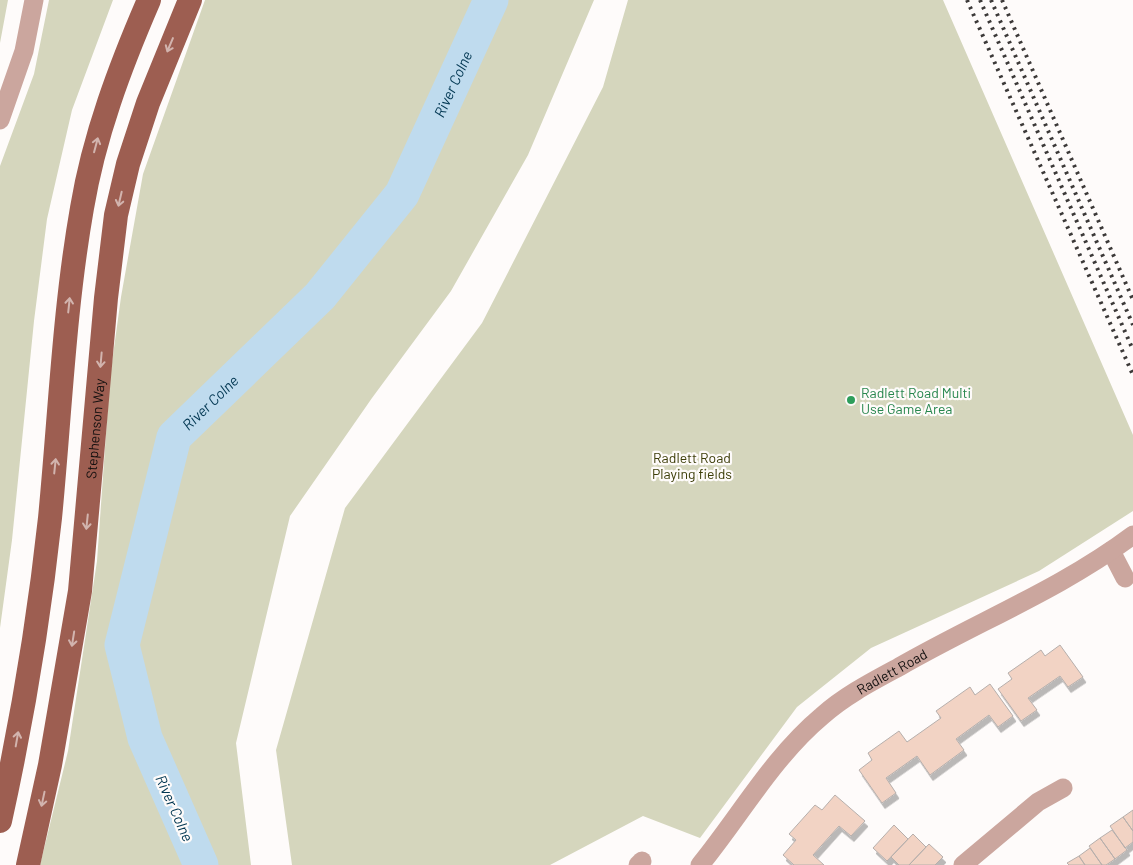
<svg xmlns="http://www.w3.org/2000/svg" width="1133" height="865" font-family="Barlow,sans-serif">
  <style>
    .green { fill: #d5d6bd }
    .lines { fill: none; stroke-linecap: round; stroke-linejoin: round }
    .river { stroke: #bfdbee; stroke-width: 35 }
    .building { fill: #f2d3c4; stroke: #b6afac; filter: url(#shadow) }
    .minor { stroke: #cba69e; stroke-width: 19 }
    .major { stroke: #9d5e51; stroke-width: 24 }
    .rail { stroke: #3c3938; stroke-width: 4; stroke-dasharray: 2.5 5; stroke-linecap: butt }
    .oneway { stroke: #d2b4ae }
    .leisure-dot { fill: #2e9e5b; stroke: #fefbfa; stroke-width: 2 }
    .labels { text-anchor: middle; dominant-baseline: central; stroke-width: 4.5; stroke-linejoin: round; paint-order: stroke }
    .leisure-label { font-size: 14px; fill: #27864d; stroke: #fefbfa; text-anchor: start }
    .street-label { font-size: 14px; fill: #13100f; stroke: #fefbfa }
    .park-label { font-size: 14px; fill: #3c3d08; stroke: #fefbfa }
    .water-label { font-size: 15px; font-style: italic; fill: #023752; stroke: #fefbfa }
  </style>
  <defs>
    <filter id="shadow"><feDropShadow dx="3" dy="5.5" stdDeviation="0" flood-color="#0004"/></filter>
  </defs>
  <rect width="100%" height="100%" fill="#fefbfa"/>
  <!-- green -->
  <path class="green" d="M0,0H8L0,43Z
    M49,0H113L72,110L47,219L34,321L12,540L0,628V166L34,74Z
    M205,0H594L528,155L451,291L372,398L290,516L236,743L251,865H40L68,751L97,561L110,377L121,297L143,174Z
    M628,0H943L1133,435V511L1039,571L871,648L797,707L700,838L643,816L550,865H292L276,750L345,508L482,323L603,87Z"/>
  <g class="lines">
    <!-- river -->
    <path class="river" id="s1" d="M201,865L145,738L122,645L174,437L320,296L402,194L491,0"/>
  </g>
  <!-- building -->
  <path class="building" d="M1060,645L1083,677L1068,687L1060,676L1028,698L1037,710L1021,721L998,689L1012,679L1008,673L1041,650L1045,656Z
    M990,684L1013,716L998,727L989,715L956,739L964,750L930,775L917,756L886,778L896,793L882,803L859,770L872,760L868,753L899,731L907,742L941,718L936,711L970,687L975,695Z
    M835,795L865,821L851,836L839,826L813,855L824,865H794L783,855L796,840L789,834L815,805L822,810Z
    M1133,810V831L1123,817Z
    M1123,817L1133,831V842L1125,848L1110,826Z
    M894,825L908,839L887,861L873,848Z
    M1112,830L1127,850L1115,859L1100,838Z
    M913,834L926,847L909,865H899L891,857Z
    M1100,838L1115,859L1106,865H1102L1089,846Z
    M929,844L943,857L935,865H909Z
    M1090,848L1102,865H1085L1079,856Z
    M1079,856L1085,865H1069L1067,863Z"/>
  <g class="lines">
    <!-- minor -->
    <g class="minor">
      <path d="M0,120L24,51L34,0"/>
      <path d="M1111,551L1125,578"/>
      <path d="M638,865L642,861"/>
      <path id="s2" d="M700,865C740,816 773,757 822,716C844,696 873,681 899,667C977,622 1061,589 1133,535"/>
      <path d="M963,865L1038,802L1063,788"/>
    </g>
    <!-- major -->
    <g class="major">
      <path d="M0,821C22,721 39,620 50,518C60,415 64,310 82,208C94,136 120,67 149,0"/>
      <path id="s3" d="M28,865L50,765L80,591L106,298L116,215L128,164L148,103L190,0"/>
    </g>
    <!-- rail -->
    <path class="rail" d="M967,0L1133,375
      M980,0L1133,350
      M991,0L1133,325
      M1002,0L1133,300"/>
  </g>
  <!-- one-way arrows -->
  <defs><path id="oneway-shaft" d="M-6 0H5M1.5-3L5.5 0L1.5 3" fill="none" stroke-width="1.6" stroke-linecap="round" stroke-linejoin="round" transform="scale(1.25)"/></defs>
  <g class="oneway">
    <use href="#oneway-shaft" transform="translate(170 45) rotate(113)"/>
    <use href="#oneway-shaft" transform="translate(96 145) rotate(-75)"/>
    <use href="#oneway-shaft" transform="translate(120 199) rotate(103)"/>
    <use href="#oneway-shaft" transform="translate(69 305) rotate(-84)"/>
    <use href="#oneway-shaft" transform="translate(101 360) rotate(95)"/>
    <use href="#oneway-shaft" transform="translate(55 466) rotate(-84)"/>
    <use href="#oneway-shaft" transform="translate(87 522) rotate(96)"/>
    <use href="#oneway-shaft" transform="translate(73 639) rotate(99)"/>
    <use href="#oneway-shaft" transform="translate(17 739) rotate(-80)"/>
    <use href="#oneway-shaft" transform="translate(43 799) rotate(102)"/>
  </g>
  <!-- markers -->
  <circle class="leisure-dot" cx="851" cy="400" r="5"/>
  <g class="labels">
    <!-- leisure labels -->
    <g class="leisure-label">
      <text x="861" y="392">Radlett Road Multi<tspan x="861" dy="16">Use Game Area</tspan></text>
    </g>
    <!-- street labels -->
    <g class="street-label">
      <text stroke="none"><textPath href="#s3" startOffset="442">Stephenson Way</textPath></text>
      <text stroke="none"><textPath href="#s2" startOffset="276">Radlett Road</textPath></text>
    </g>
    <!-- park labels -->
    <g class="park-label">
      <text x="692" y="457">Radlett Road<tspan x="692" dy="16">Playing fields</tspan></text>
    </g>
    <!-- water labels -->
    <g class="water-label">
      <text stroke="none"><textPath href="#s1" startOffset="904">River Colne</textPath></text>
      <text stroke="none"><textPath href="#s1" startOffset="499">River Colne</textPath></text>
      <text transform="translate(175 808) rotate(66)">River Colne</text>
    </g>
  </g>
</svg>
